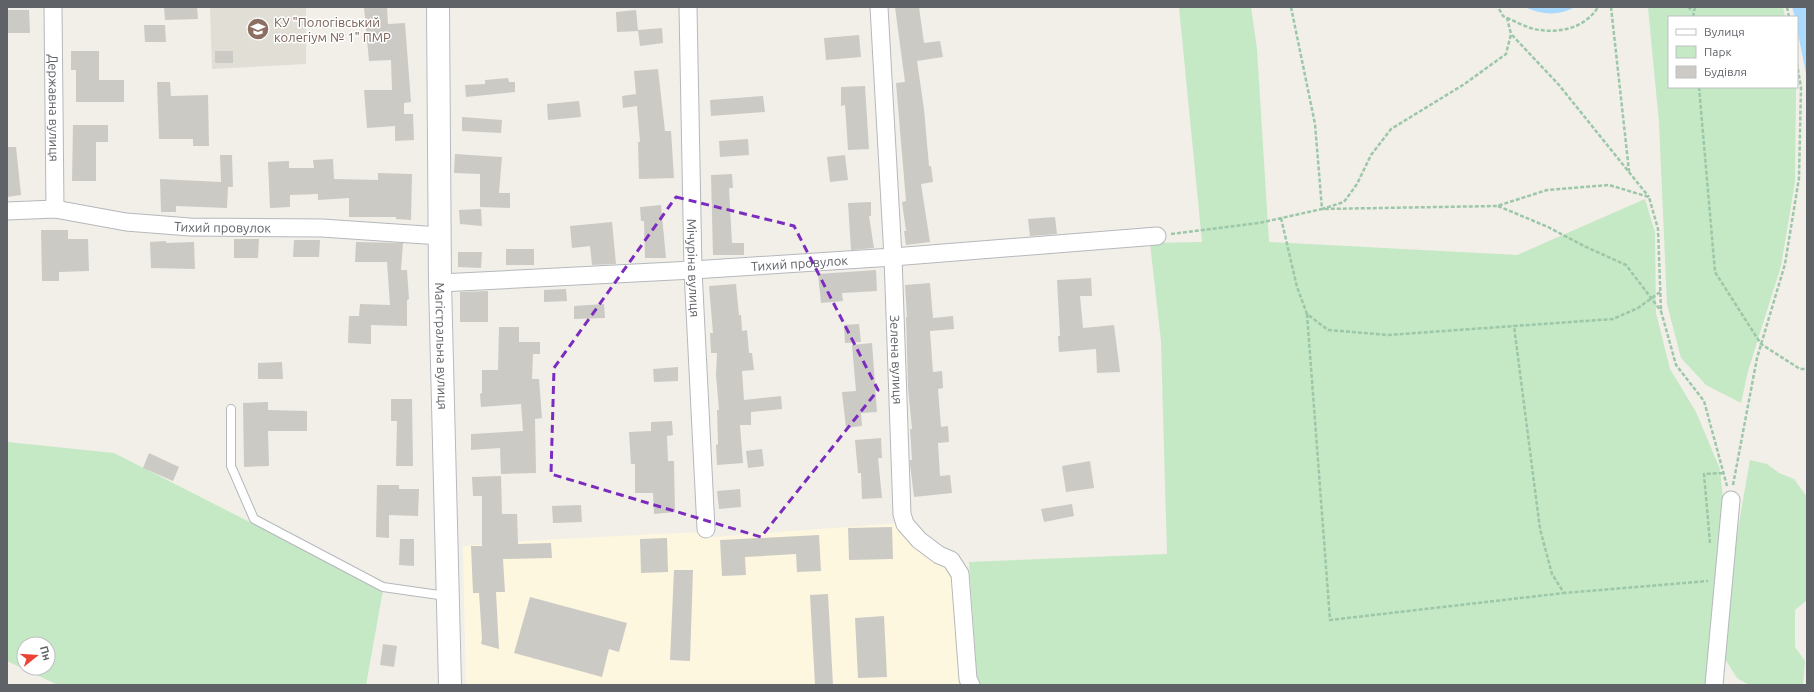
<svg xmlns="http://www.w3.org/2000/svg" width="1814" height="692" font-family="Ubuntu,sans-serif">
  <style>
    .commercial { fill: #fef7e0 }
    .education { fill: #e1ded6 }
    .green { fill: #c5e8c5; fill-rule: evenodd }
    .water { fill: #aadaff }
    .building { fill: #cccac5 }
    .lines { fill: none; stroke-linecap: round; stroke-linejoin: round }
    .service-casing { stroke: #b5b8bc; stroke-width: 10 }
    .minor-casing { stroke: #b5b8bc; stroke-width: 19 }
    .secondary-casing { stroke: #b6babf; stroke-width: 24 }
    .path { stroke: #9cc7a9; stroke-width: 2.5; stroke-dasharray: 4 2; stroke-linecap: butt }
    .service { stroke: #fff; stroke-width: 8 }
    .minor { stroke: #fff; stroke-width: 17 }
    .secondary { stroke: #fff; stroke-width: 22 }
    .marked { fill: none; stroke: #7b2cbf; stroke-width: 3; stroke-dasharray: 8 5; stroke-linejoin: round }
    .labels { text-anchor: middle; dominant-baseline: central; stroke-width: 3; stroke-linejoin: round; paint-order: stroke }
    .education-label { font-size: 13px; fill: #785e54; stroke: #fff; text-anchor: start }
    .street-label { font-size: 13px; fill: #5f6368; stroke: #fff }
  </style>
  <rect width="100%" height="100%" fill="#f1efe8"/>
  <!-- commercial -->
  <path class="commercial" d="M901,523L948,563L957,576L967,685H466L463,546L539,540L700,532L713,537Z"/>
  <!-- education -->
  <path class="education" d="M210,7H306V64L212,69Z"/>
  <!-- green -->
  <path class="green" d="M1179,7H1251L1257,49L1269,242L1517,255L1645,199L1655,232L1656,313L1670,369L1696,412L1720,469L1723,499L1708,685H980L977,677L969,562L1167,554L1161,341L1150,243L1202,242Z
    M1648,7H1783L1785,17H1669V87H1796L1795,182L1781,266L1748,371L1741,403L1706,385L1681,358L1667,304L1659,123Z
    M7,442L114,453L383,590L366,685H58L7,661ZM24,644H48V668H24Z
    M1750,460L1767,464L1779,473L1794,479L1807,497V595L1806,601L1795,610V647L1805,661L1803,685H1749L1737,678L1725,659L1727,608L1735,546Z"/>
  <!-- water -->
  <path class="water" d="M1525,7H1575C1560,16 1541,15 1525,7Z
    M1792,7H1807V78L1797,29V17H1795Z"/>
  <!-- building -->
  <path class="building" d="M164,7H197L198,19L165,20Z
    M364,7H387L388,24L405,23L411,102L404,103V114H413L414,140L395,141V126L367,128L364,90H392L391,60L369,61Z
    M895,7H919L924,43L940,41L943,57L917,61L924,109L929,166H931L933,182L921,184L930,242L906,245L904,231H906L902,202L906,201L896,83L905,82Z
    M7,10H29L30,33H7Z
    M636,10L638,30L662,28L663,43L640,46L638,31L617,32L616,12Z
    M144,25H165L166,42H145Z
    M859,35L861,57L826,60L824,38Z
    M71,51H99V80H124V102H76V70H71Z
    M215,51H233V63H215Z
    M658,69L665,131H671L674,178L639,179L638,142H640L637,106L623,108L622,96L636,94L634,71Z
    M508,78L509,82H515V92L466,97L465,85L485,84V80Z
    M157,82H170L171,96L208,95L209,146H193V139H159Z
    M865,86L869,149L848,150L845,105L841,106V87Z
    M763,96L765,112L711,116L710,100Z
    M579,101L581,117L548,120L547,104Z
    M462,117L502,120L501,133L462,131Z
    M73,125H108V142H96V181H72Z
    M748,139L749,155L720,157L719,141Z
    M7,147H16L21,195L7,197Z
    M455,154L502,157L499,193H510V208L480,207V174L454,173Z
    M220,155H232L233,187H228L227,208L176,206V212H161L160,179L221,182Z
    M845,155L848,180L830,182L827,157Z
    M333,159L334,179L378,180V173L412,174L411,220L396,219V217H349V198L318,200V194L290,195V207L270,208L268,162L289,161V168H314L313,160Z
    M732,174L733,188H729L732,243H744V255H713L711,175Z
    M871,202V216H869L874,248L851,250L848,203Z
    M661,205L666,258H645L644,221H641L640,207Z
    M481,209L482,226L460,224L459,210Z
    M1055,217L1057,234L1030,236L1028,219Z
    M612,222L616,264L592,265L590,246L572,248L570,226Z
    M41,230H68V239H88L89,271L59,272V281H42Z
    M234,239H259L258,258H234Z
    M294,240H320L319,257H293Z
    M166,241V243L194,242L195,269L151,268L150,242Z
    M356,242L403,243L401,270H407L409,299L407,300V326L371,325V344L348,343L349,316H359L360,304L390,305L387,262H355Z
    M506,249H534V265H506Z
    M458,252H482L481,268L458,267Z
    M876,270L877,291L842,293L843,301L821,303L818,274Z
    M1091,278L1092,296H1080L1083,328L1114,325L1120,372L1097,373L1096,349L1059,352L1058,336H1060L1057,280Z
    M930,283L933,318L953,316L954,329L930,331L933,372L942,371L943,388L938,389L941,427L948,426L949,442L938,443L940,476L950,475L952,493L914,497L910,464V460H912L910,429H912L908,388L906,317H907L905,285Z
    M736,284L739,315H741L742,331L747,330L749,353H752L754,370L742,371L744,400L781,396L782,409L751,412V425H740L743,463L717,465L716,445L718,444L717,410H719L716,375L717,353H711L710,333H713L709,286Z
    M566,289L567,301L544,302V290Z
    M488,291V322H460V292Z
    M604,304L605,318L574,319V306Z
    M859,324L861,342L845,343L844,325Z
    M499,327H519V342H540V354H533L532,379H539L542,418L535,419L536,473L501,474L500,448L471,450V434L523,431L521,404L481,407L480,394L482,393V370H498Z
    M872,343L877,412L861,413L862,426L846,428L842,392L856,391L852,345Z
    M282,362L283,379H258V363Z
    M678,367V381L654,382L653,369Z
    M391,399H412L413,466H396L397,421H391Z
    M268,402V410L307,411V431H268L269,466L244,467L243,403Z
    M672,421L673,435L667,436L668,461H674L675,512L654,514L653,493H635V464H631L629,432L651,431V422Z
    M881,438L882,458H878L882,498L862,499L861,473H858L855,440Z
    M762,449L764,466L748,468L746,451Z
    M149,453L179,467L173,481L143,468Z
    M1090,461L1094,488L1066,492L1062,466Z
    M501,476L502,514H517L518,544L551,543L552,558L503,559L505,592H496L499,649L481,644L482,639L479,593H473L471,546H482V496H473L472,477Z
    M377,485H399V489H419L418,516L389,515V538L376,537Z
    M740,489L741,507L719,509L717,491Z
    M1072,504L1074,516L1044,522L1041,509Z
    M581,505L582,522L553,523L552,506Z
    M892,527L893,559L849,560L848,528Z
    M819,535L821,571L797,572L796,554L745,557L746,575L722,576L720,540Z
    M667,538L668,572L641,573L640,539Z
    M400,539H414V566L399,565Z
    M674,570H693L690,661L670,660Z
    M828,594L833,685H815L810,595Z
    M530,597L627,623L619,652L609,649L602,677L514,653Z
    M884,616L887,677L858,678L855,618Z
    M383,644L397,646L394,667L380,665Z"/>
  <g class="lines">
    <!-- service casing -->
    <g class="service-casing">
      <path id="service" d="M231,409V466L254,519L383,587L446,596"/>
    </g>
    <!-- minor casing -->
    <g class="minor-casing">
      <g id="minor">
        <path id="s1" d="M53,7L55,209"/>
        <path id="s2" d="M688,7L693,270L706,529"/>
        <path id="s3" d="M879,7L893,257L902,514L905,524L919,540L939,555L951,560L960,574L968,679L971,685"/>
        <path id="s4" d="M7,211L55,209L126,222L190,227L322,228L440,236"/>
        <path id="s5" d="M440,283L693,270L893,257L1157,236"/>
        <path d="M1714,685L1731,500"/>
      </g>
    </g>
    <!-- secondary casing -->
    <g class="secondary-casing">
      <g id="secondary">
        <path id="s6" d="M438,7L440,283L450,685"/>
      </g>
    </g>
    <!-- path -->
    <path class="path" d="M1291,7L1315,124L1322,209L1344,202L1357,184L1371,155L1391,129L1463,85L1506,54L1511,34L1507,18L1503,16L1498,7
      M1611,7L1629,171
      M1688,7L1693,11
      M1787,7L1789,17
      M1693,17L1695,7
      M1507,18C1517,22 1529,29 1540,30C1562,33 1586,27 1598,7
      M1512,35L1559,85L1649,197
      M1699,87L1715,272L1761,344L1800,369H1807
      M1498,206L1548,227L1584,246L1626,265L1661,311
      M1281,218L1297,287L1307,314L1328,330L1388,335L1514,326
      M1171,234L1259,223L1322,209L1497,206L1547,190L1609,185L1649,197L1658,229L1661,311L1676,365L1704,401L1727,486
      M1660,292L1638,308L1613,319L1514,326L1540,529L1552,574L1564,593L1708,581
      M1307,314L1330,620L1564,593
      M1733,485L1757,358L1785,264L1799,178L1801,87L1797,64
      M1710,543L1704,474L1724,473"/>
    <!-- service -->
    <use href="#service" class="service"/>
    <!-- minor -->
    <use href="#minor" class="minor"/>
    <!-- secondary -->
    <use href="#secondary" class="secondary"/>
  </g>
  <!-- marked area -->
  <path class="marked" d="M676,197L794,226L878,390L761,537L551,474L554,368Z"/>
  <!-- icons -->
  <defs>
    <g id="school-disc" transform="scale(1.15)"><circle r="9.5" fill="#8d6e63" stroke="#fff"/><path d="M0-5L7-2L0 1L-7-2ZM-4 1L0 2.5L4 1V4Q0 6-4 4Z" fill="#fff"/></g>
  </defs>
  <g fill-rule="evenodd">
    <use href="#school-disc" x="258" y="29"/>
  </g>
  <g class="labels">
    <!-- education labels -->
    <g class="education-label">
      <text x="274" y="22">КУ "Пологівський<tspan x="274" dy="15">колегіум № 1" ПМР</tspan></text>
    </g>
    <!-- street labels -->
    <g class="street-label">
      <text stroke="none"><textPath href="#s1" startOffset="101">Державна вулиця</textPath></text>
      <text stroke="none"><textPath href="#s4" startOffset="217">Тихий провулок</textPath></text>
      <text stroke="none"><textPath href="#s5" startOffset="360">Тихий провулок</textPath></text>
      <text stroke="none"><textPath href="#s2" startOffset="261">Мічуріна вулиця</textPath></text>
      <text stroke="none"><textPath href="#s6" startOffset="339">Магістральна вулиця</textPath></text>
      <text stroke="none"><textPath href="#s3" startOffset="353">Зелена вулиця</textPath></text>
    </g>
  </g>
  <!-- border -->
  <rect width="1814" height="692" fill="none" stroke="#5f6368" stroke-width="16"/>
  <!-- legend -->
  <rect x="1668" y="16" width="130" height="72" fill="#ffffff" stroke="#bfc1c3"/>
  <rect x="1676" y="29" width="20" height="6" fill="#ffffff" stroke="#bfc1c3"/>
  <text x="1704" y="36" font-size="12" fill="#5f6368">Вулиця</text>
  <rect x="1676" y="46" width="20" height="12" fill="#c5e8c5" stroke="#bfc1c3"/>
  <text x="1704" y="56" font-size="12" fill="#5f6368">Парк</text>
  <rect x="1676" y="66" width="20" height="12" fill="#cccac5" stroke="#bfc1c3"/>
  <text x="1704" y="76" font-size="12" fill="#5f6368">Будівля</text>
  <!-- north arrow -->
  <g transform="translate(36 656) rotate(73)"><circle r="19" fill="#ffffff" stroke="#bfc1c3"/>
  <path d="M0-3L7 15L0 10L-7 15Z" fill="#ea4335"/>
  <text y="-6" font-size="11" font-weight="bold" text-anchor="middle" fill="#5f6368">Пн</text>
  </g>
</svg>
